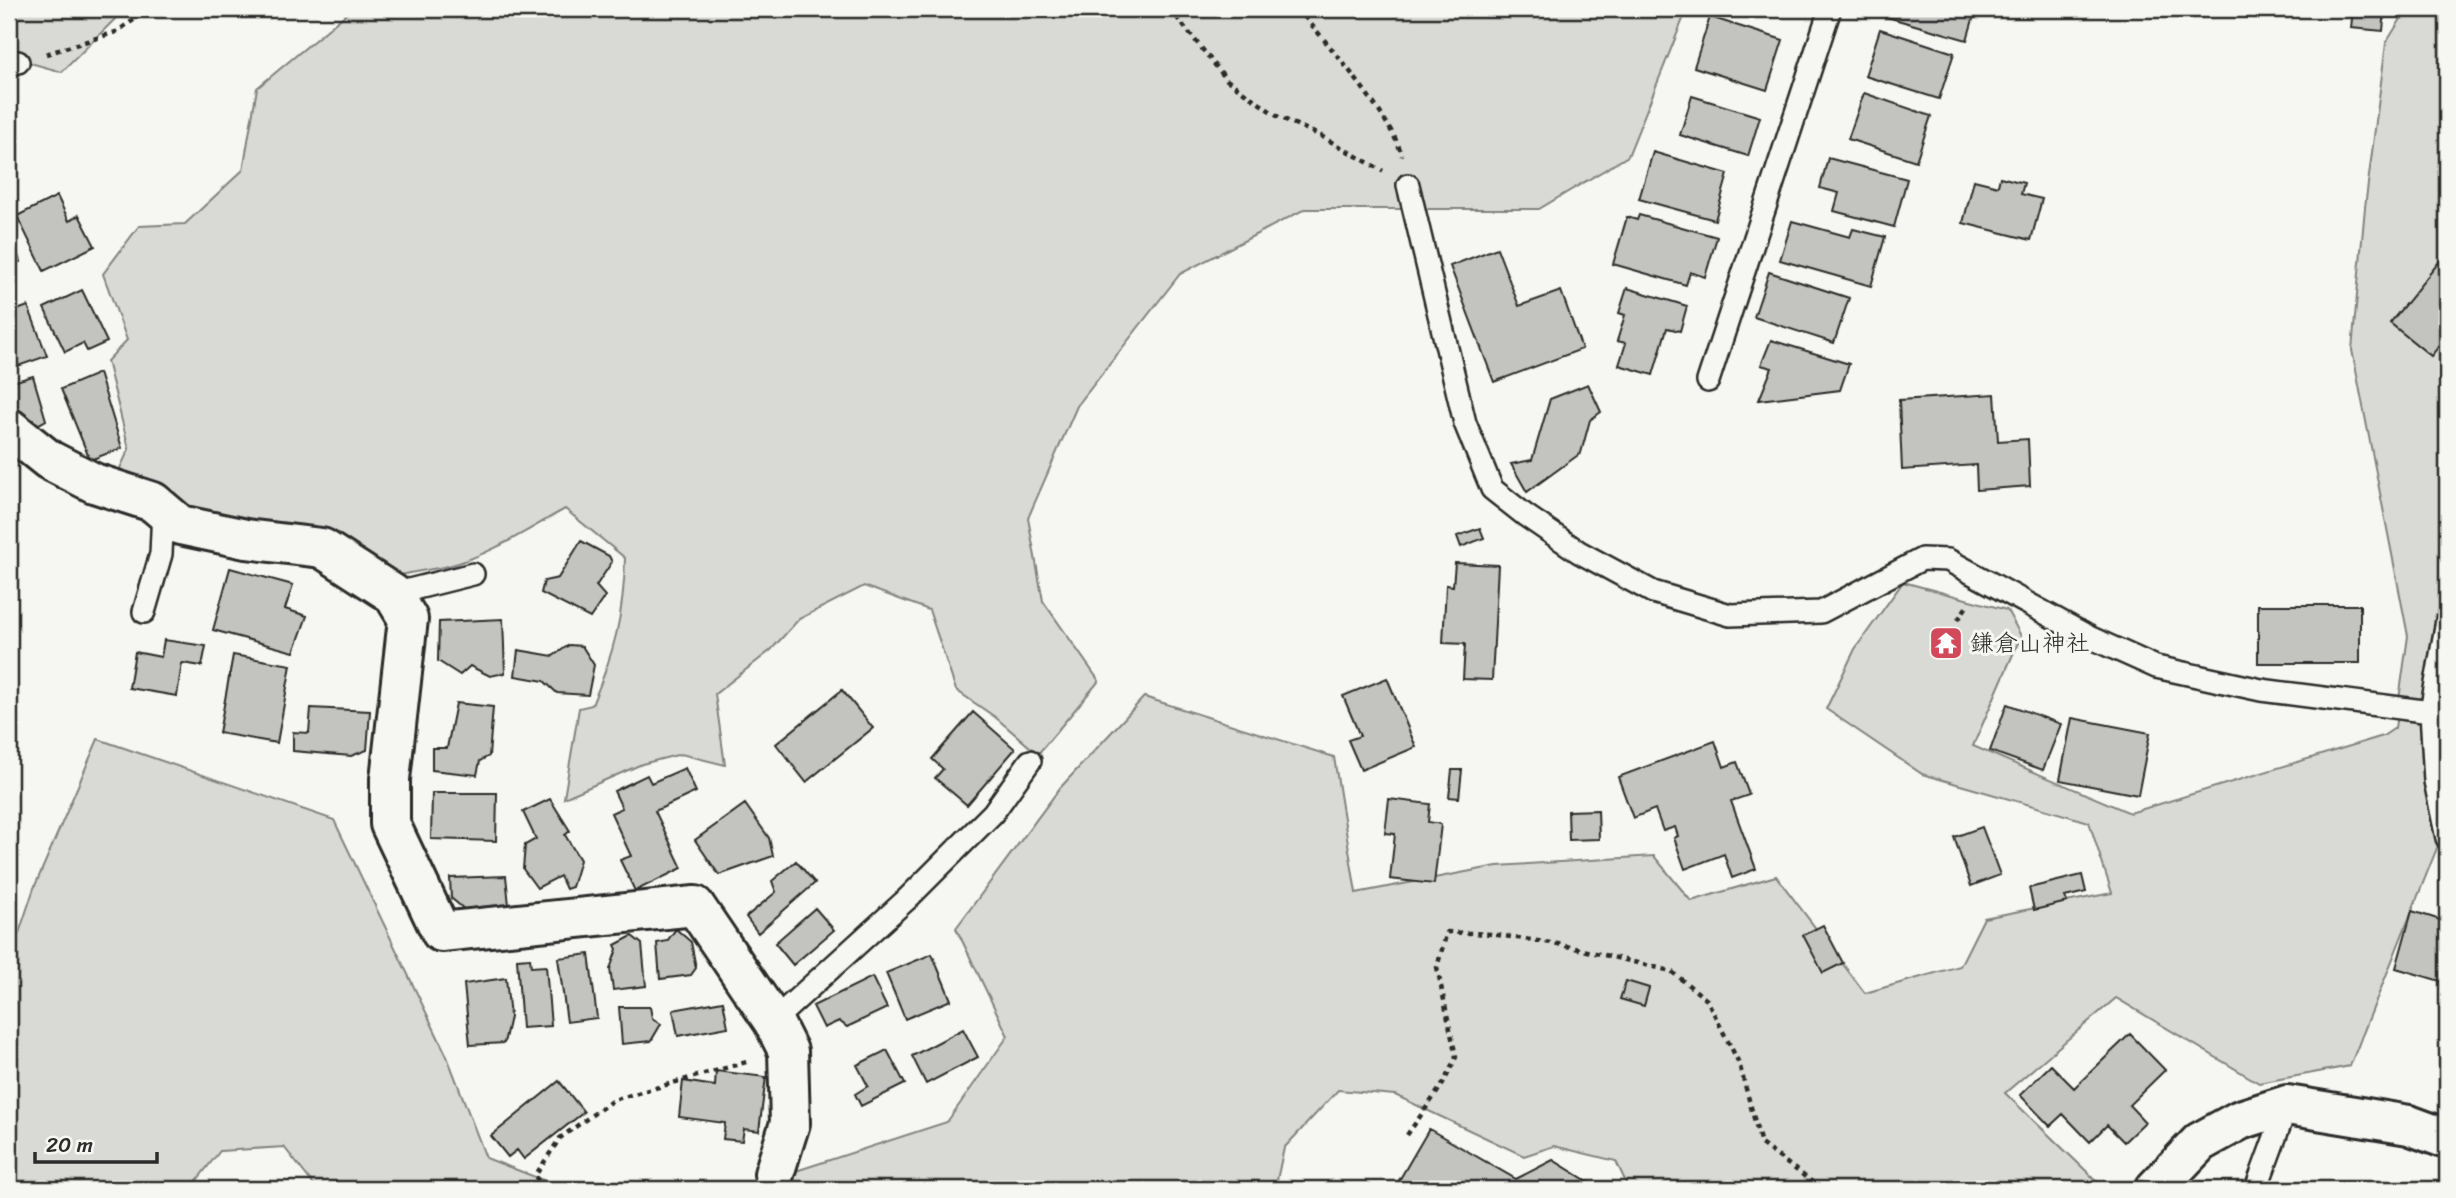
<svg xmlns="http://www.w3.org/2000/svg" width="2456" height="1198" font-family="Sriracha,'Klee One',sans-serif">
  <style>
    .green { fill: #d9d9d5; stroke: #828280; stroke-width: 2 }
    .building { fill: #c3c3c0; stroke: #2b2b2b; stroke-width: 2 }
    .lines { fill: none; stroke-linecap: round; stroke-linejoin: round }
    .service-casing { stroke: #2b2b2b; stroke-width: 26 }
    .minor-casing { stroke: #2b2b2b; stroke-width: 44 }
    .path { stroke: #2b2b2b; stroke-width: 4.5; stroke-dasharray: 5 5; stroke-linecap: butt }
    .service { stroke: #f6f6f2; stroke-width: 21 }
    .minor { stroke: #f6f6f2; stroke-width: 38 }
    .labels { text-anchor: middle; dominant-baseline: central; stroke-width: 6; stroke-linejoin: round; paint-order: stroke }
    .poi-label { font-size: 24px; fill: #2b2b2b; stroke: #f6f6f2; text-anchor: start }
  </style>
  <rect width="100%" height="100%" fill="#f6f6f2"/>
  <filter id="ink" filterUnits="userSpaceOnUse"><feTurbulence type="fractalNoise" baseFrequency=".0143" numOctaves="2"/><feDisplacementMap in="SourceGraphic" scale="14" xChannelSelector="R" yChannelSelector="G"/><feConvolveMatrix kernelMatrix="1 2 1 2 8 2 1 2 1" color-interpolation-filters="sRGB"/></filter>
  <g filter="url(#ink)">
    <!-- green -->
    <path class="green" d="M9,9H125L62,72L9,57Z
      M352,9H1687L1628,156L1539,209H1305L1180,274L1077,406L1028,518L1043,601L1099,681L1038,754L995,717L956,690L929,610L864,586L799,619L771,650L715,694L725,765L681,754L642,764L564,798L579,708L592,705C614,653 624,615 625,558L565,509C527,530 490,555 448,566C426,571 405,572 384,580L219,525L116,477L129,449L107,361L127,340L103,274L139,226L185,224L243,170L257,88Z
      M2407,9L2447,11V840L2441,838L2350,1066L2259,1083L2116,998L2005,1093L2105,1189H1629L1616,1161L1554,1146L1524,1156L1395,1095L1338,1090L1284,1148L1275,1189H710L762,1182L947,1122L1008,1036L956,928L1060,788L1144,697L1334,757L1356,893L1497,866L1654,856L1691,901L1776,876L1865,993L1960,966L1984,918L2112,893L2089,822L1922,774L1826,709L1855,649L1903,582L2007,610L2021,636L1973,746L2130,813L2383,736L2395,728L2408,636L2352,350L2365,207L2386,43Z
      M98,739L334,820L446,1054L486,1158L566,1189H317L284,1147L220,1151L190,1189H9V963L34,888Z"/>
    <!-- building -->
    <path class="building" d="M1881,9H1976L1967,40L1880,15Z
      M2353,9H2385L2383,31L2351,28Z
      M1710,17L1783,40L1767,90L1694,67Z
      M1880,29L1954,53L1939,99L1865,76Z
      M1864,93L1931,116L1916,161L1848,139Z
      M1692,96L1760,117L1748,156L1680,135Z
      M1653,152L1728,174L1715,220L1639,199Z
      M1828,158L1907,179L1894,227L1834,211L1839,193L1820,188Z
      M2000,177L2024,183L2021,194L2042,199L2031,240L1963,223L1974,180L1998,186Z
      M57,196L69,221L79,215L95,246L44,271L17,216Z
      M1639,215L1717,237L1705,277L1690,272L1686,285L1613,264L1627,217L1637,220Z
      M1792,221L1850,237L1853,229L1885,237L1871,286L1780,260Z
      M9,222L20,262L9,266Z
      M1497,248L1519,306L1561,291L1582,349L1494,382L1450,266Z
      M2447,252V336L2431,356L2390,323Z
      M1769,272L1849,298L1834,343L1754,317Z
      M1627,288L1687,306L1680,331L1667,328L1653,375L1619,365L1626,343L1617,341L1625,315L1619,313Z
      M82,290L107,342L87,351L83,343L65,352L44,308Z
      M28,306L47,356L15,367L9,350V313Z
      M1771,340L1849,364L1840,390L1759,400L1772,368L1761,365Z
      M99,373L122,448L90,460L61,389Z
      M33,376L46,420L39,424L9,405V383Z
      M1588,384L1601,412L1590,420L1581,453L1527,492L1511,464L1532,460L1550,399Z
      M1995,394L1998,441L2028,439L2030,486L1977,490L1976,465L1902,470L1899,400Z
      M1480,528L1484,538L1461,547L1457,536Z
      M581,541L609,556L612,562L596,586L605,596L590,618L541,593L544,581L558,578Z
      M1455,563L1498,565L1492,680L1463,679L1465,644L1443,643L1446,585L1453,586Z
      M230,568L293,585L285,609L307,616L294,652L213,630Z
      M2258,605H2360V663H2258Z
      M503,619L505,673L490,676L470,666L460,675L438,661L439,622Z
      M164,640L206,646L202,666L182,663L177,696L129,688L135,652L161,657Z
      M569,645L582,646L594,665L588,695L557,693L544,681L515,676L518,650L553,656Z
      M233,655L291,665L277,743L219,733Z
      M1387,678L1416,747L1361,770L1348,740L1360,736L1343,696Z
      M842,690L873,728L806,782L776,744Z
      M456,703L493,707L489,756L480,761L477,775L432,770V748H447Z
      M2007,704L2061,724L2043,770L1990,751Z
      M311,708L370,711L367,750L351,756L293,751V732L309,733Z
      M973,712L1015,749L967,805L935,778L943,769L932,759Z
      M2072,718L2150,733L2138,795L2060,780Z
      M1715,741L1724,767L1737,762L1749,795L1731,801L1756,869L1732,878L1724,854L1685,869L1674,838L1678,836L1675,827L1663,831L1655,809L1633,818L1618,777Z
      M685,768L696,792L655,811L682,868L635,891L620,860L631,856L611,813L622,808L614,791L647,775L651,783Z
      M1452,770H1462L1459,798L1449,797Z
      M432,793H497L496,841L431,839Z
      M550,799L570,831L565,835L580,860L572,887L566,889L560,876L537,888L523,869L525,845L536,839L523,812Z
      M1389,799L1430,804L1428,822L1441,824L1434,884L1390,879L1395,834L1385,833Z
      M745,804L769,838L773,856L719,875L695,840Z
      M1598,810L1599,839L1569,840L1568,811Z
      M1982,827L2000,875L1971,886L1954,837Z
      M796,861L815,883L758,933L746,917L776,892L772,881Z
      M2082,875L2086,892L2065,897L2067,902L2034,910L2029,888Z
      M506,876L509,905L465,910L451,898L450,878Z
      M815,908L834,930L793,965L775,943Z
      M2412,911L2447,922V983L2396,968Z
      M1823,925L1843,963L1823,973L1803,935Z
      M676,929L691,942L696,968L691,975L660,979L657,943L667,941Z
      M632,936L642,944L646,986L613,990L610,969L617,949L615,945Z
      M589,954L597,1018L567,1022L558,958Z
      M932,954L951,1000L905,1019L886,973Z
      M530,958L531,967L546,966L551,1026L522,1028L517,959Z
      M872,977L887,1008L847,1027L839,1021L824,1028L813,1006Z
      M506,978L510,1017L504,1043L470,1045L464,984Z
      M1626,981L1649,988L1644,1006L1620,999Z
      M723,1001L728,1027L678,1036L673,1010Z
      M619,1007H650L652,1018L661,1024L651,1041L622,1044Z
      M963,1029L978,1057L926,1084L912,1056Z
      M2130,1034L2165,1070L2129,1105L2145,1122L2124,1142L2107,1125L2090,1142L2063,1114L2050,1126L2020,1095L2051,1065L2074,1088Z
      M887,1050L905,1084L861,1106L855,1094L868,1086L857,1065Z
      M716,1071L766,1077L759,1131L744,1129L742,1141L723,1139L725,1123L679,1117L683,1081L715,1086Z
      M559,1081L584,1112L524,1159L517,1150L508,1157L491,1136Z
      M1429,1129L1516,1179L1553,1160L1600,1189H1394Z
      M255,1183L287,1186L289,1189H253Z"/>
    <g class="lines">
      <!-- service casing -->
      <g class="service-casing">
        <path id="service" d="M9,64L18,62
          M1408,185L1465,423L1492,489L1525,515L1579,552L1653,592L1730,615L1821,612L1922,559L1948,560L2089,637L2156,667L2261,690L2431,712
          M1708,381L1830,9
          M393,594L473,574
          M144,612L161,554L163,510
          M2447,620L2431,712L2435,781L2447,838
          M773,1021L906,900L993,813L1030,761
          M2256,1189L2287,1105"/>
      </g>
      <!-- minor casing -->
      <g class="minor-casing">
        <path id="minor" d="M9,428L49,460L94,483L153,502L180,525L246,539L322,548L393,594L408,619L390,779V824L441,932L695,906L773,1021L788,1051L790,1123L774,1174
          M2155,1189L2200,1142L2240,1120L2287,1105L2409,1125L2447,1139"/>
      </g>
      <!-- path -->
      <path class="path" d="M1170,9L1227,80L1277,116L1321,136L1383,171
        M1298,9C1326,42 1392,117 1402,156
        M2274,9H2275
        M46,54L116,32L150,9
        M1958,620L1967,606
        M1407,1135L1443,1084L1456,1057L1437,967L1447,932L1491,934L1558,944L1671,971L1707,1000L1739,1063L1761,1144L1811,1181L1817,1189
        M544,1189L535,1176L560,1138L613,1100L750,1061"/>
      <!-- service -->
      <use href="#service" class="service"/>
      <!-- minor -->
      <use href="#minor" class="minor"/>
    </g>
  </g>
  <!-- icons -->
  <defs>
    <g id="temple-square" transform="scale(1.75)"><rect x="-9" y="-9" width="18" height="18" rx="4" fill="#d1495b" stroke="#f6f6f2"/><path d="M0-6L5-2H3V0L6.5 2.5H4V6H1.5V3h-3V6H-4V2.5H-6.5L-3 0V-2H-5Z" fill="#fff"/></g>
  </defs>
  <g fill-rule="evenodd">
    <use href="#temple-square" x="1946" y="643"/>
  </g>
  <g class="labels">
    <!-- poi labels -->
    <g class="poi-label">
      <text x="1970" y="643">鎌倉山神社</text>
    </g>
  </g>
  <!-- margin -->
  <rect width="2456" height="1198" fill="none" stroke="#f6f6f2" stroke-width="35"/>
  <rect x="18" y="18" width="2421" height="1163" fill="none" stroke="#2b2b2b" stroke-width="2.5" filter="url(#ink)"/>
  <!-- scale -->
  <path d="M35 1152v10h122v-10" fill="none" stroke="#2b2b2b" stroke-width="3.5"/>
  <text x="46" y="1152" font-size="21" fill="#2b2b2b" stroke="#f6f6f2" stroke-width="5" paint-order="stroke">20 m</text>
</svg>
